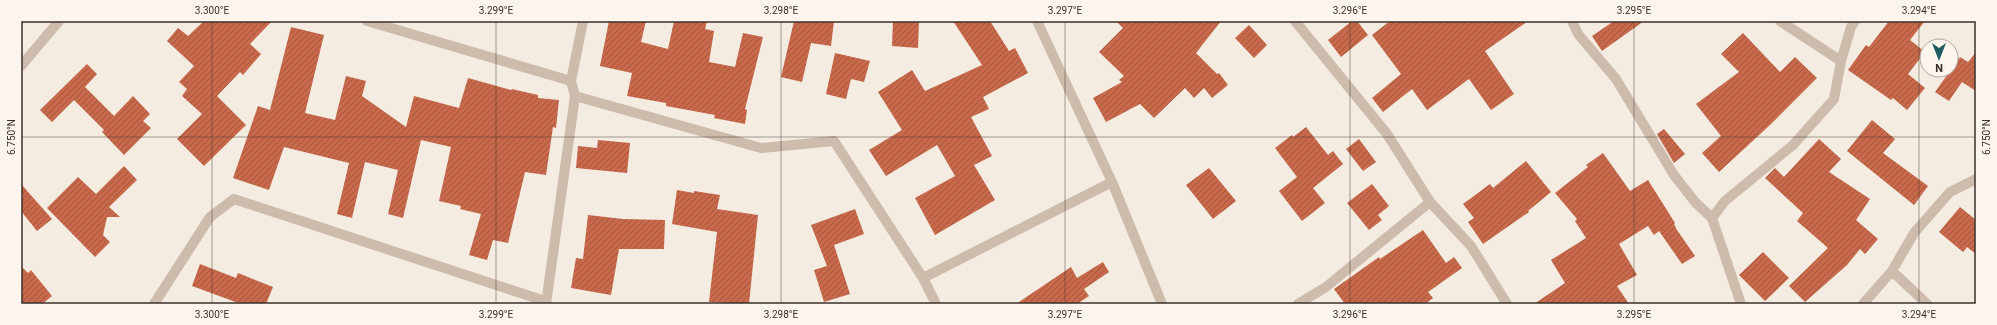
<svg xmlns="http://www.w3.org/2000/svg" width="1997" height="325" font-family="Roboto,sans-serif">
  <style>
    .building { fill: url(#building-hatch) }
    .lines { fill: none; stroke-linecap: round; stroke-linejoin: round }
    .minor { stroke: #cdbbac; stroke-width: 10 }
    .ticks { fill: none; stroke: #3b302b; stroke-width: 1; stroke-opacity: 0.45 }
    .neatline { fill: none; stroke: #3b302b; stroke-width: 1.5 }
    .ticks-label { font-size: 10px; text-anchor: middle; fill: #3b302b }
  </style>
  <defs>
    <pattern id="building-hatch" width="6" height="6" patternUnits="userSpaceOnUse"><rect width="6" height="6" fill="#c8694b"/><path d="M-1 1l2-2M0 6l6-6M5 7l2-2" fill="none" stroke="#a4573f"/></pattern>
  </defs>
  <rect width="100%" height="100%" fill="#f4ebe1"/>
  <!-- building -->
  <path class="building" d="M204,21H272L250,44L261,54L243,75L240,72L217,96L246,125L204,166L177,139L202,114L182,96L187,89L179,82L194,66L167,41L178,28L188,36Z
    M609,21H646L641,42L668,49L674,21H707L705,29L714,31L709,62L735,67L743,33L763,37L745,109L747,110L745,124L714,118L715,115L666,106V103L627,96L632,73L600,66Z
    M794,21H834L831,46L811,43L802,82L781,77Z
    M893,21H919L918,48L892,46Z
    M953,21H990L1009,51L1015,48L1028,73L983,97L989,109L971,117L992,156L974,165L995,200L935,235L915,198L955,176L937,145L886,176L869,150L902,130L878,92L912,70L925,91L982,65Z
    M1116,21H1221L1196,53L1217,74L1219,73L1228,85L1212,98L1204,88L1194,98L1185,88L1154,118L1140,104L1106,122L1093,98L1122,82L1119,80L1124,76L1099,52L1123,28Z
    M1352,21H1357L1368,35L1341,57L1328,40Z
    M1390,21H1528L1485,51L1514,94L1491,110L1469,79L1427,110L1412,89L1383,112L1372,98L1401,74L1372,35Z
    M1614,21H1644L1602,51L1592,36Z
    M1889,21H1925L1910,40L1925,52L1908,74L1925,88L1907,110L1893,98L1891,100L1848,70L1866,45L1869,47Z
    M1249,25L1267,45L1254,58L1235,38Z
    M291,27L324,35L305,113L335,120L346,76L366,81L362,96L406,127L414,96L459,108L468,78L511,90L512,89L538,95V98L559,100L556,128L553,127L546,175L525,172L508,243L493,240L487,260L469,255L481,214L460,209L461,206L439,201L451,147L421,140L403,218L388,214L398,170L365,162L352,218L337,214L349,163L284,147L269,190L233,178L258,106L270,110Z
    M1743,33L1780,72L1795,57L1817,78L1770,125L1719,172L1702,153L1721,136L1696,104L1739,72L1721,54Z
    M1976,52V91L1962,82L1949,101L1935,92L1960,57L1968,62Z
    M835,53L870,61L864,82L851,79L846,99L826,94Z
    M87,64L97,74L85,87L114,116L133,96L150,114L143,121L151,128L124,155L102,132L104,130L74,100L52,122L40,110Z
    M1872,120L1895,139L1883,153L1928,186L1914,205L1847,151Z
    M1306,127L1328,155L1333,151L1343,164L1313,188L1325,203L1302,221L1279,191L1297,177L1275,148L1292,135L1293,137Z
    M1664,129L1685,154L1674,163L1657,134Z
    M1359,139L1376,162L1363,171L1346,149Z
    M1819,139L1841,159L1829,172L1870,199L1856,220L1878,239L1865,254L1860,249L1847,265L1805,302L1789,286L1828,248L1797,221L1803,213L1765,178L1775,168L1784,177Z
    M598,140L630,143L627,173L576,168L578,146L597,148Z
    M1603,153L1630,191L1648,180L1675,223L1674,224L1677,230L1695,256L1682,264L1659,231L1654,235L1648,226L1619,244L1637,275L1617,286L1629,304H1534L1565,283L1551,260L1586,238L1575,221L1577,219L1555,193L1588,167L1586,165Z
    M1526,161L1551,192L1528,211L1529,212L1483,244L1468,222L1474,218L1463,204L1490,184L1493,188Z
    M124,166L137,180L109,207L120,217H107L103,235L110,242L95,257L47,208L78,177L96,194Z
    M1209,168L1236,201L1213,219L1186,185Z
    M21,184L52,219L37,231L21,211Z
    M1372,184L1389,206L1378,215L1382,220L1369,230L1347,203Z
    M677,190L694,193V191L720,195L717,209L758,215L749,304L709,302L717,232L672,224Z
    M1960,207L1976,220V254L1967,247L1963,252L1939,232Z
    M855,209L864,234L834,245L850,294L824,302L814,270L827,266L811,225Z
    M588,215L623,219L665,220L664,249H619L611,295L571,288L576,258L583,259Z
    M1423,230L1446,263L1454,257L1462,268L1428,292L1433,298L1425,304H1345L1334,289L1379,257L1380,259Z
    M1763,252L1789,278L1765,301L1739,275Z
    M1103,262L1109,272L1084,289L1089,296L1077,304H1016L1071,267L1077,278Z
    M200,264L236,278L238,273L273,287L266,304H241L192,286Z
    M21,266L28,273L31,270L52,296L42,304H21Z"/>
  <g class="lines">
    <!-- minor -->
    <path class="minor" d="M367,21L571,81
      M1037,21L1112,182L1162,304
      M1295,21L1387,134L1430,202L1471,246L1507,304
      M1572,21L1578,34L1616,79L1674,175L1695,202L1712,218L1741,304
      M1780,21L1841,61
      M21,66L59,21
      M575,96L761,148L834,141L923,278L936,304
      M1712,218L1725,201L1793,145L1834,99L1841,61L1851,27L1855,21
      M1892,271L1927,304
      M923,278L1112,182
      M154,304L210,217L234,199L545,301
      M546,304L575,96L571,81L583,21
      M1298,304L1326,287L1430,202
      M1863,304L1892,271L1914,233L1950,192L1976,179"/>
  </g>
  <!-- ticks -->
  <path class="ticks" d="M212,21V304M496,21V304M781,21V304M1065,21V304M1350,21V304M1634,21V304M1919,21V304M21,137H1976"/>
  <!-- border -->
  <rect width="1997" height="325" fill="none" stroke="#fbf5ee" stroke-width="44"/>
  <!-- north arrow -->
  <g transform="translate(1939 58) rotate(180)"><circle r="19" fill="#fbf5ee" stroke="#aea6a0"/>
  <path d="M0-3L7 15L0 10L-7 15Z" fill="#1f5a5e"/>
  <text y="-6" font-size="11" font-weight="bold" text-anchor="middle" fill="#3b302b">N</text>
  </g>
  <rect x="22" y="22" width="1953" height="281" class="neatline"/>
  <g class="ticks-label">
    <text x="212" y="14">3.300°E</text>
    <text x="496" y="14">3.299°E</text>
    <text x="781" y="14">3.298°E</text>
    <text x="1065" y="14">3.297°E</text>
    <text x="1350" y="14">3.296°E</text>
    <text x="1634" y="14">3.295°E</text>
    <text x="1919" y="14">3.294°E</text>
    <text transform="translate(1986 137) rotate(-90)" y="4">6.750°N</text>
    <text transform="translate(11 137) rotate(-90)" y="4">6.750°N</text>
    <text x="212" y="318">3.300°E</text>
    <text x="496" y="318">3.299°E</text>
    <text x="781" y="318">3.298°E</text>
    <text x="1065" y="318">3.297°E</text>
    <text x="1350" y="318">3.296°E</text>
    <text x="1634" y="318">3.295°E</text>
    <text x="1919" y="318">3.294°E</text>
  </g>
</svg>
